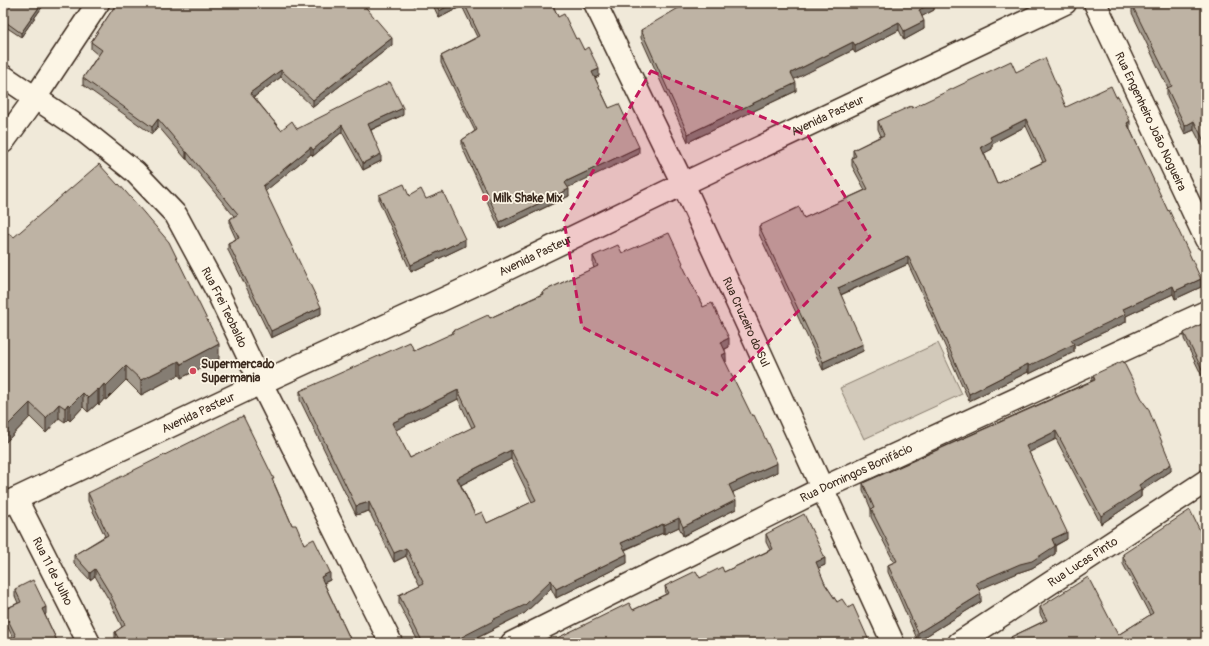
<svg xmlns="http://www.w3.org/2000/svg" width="1209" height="646" font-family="Pangolin,sans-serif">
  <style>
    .green { fill: #d2c9ba; stroke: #867a6c }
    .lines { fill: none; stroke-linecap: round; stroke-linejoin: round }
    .minor-casing { stroke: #3b2a1e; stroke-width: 25 }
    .minor { stroke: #fcf5e5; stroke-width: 22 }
    .wall { fill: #a39a8d; stroke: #3b2a1e; fill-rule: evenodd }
    .shaded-wall { fill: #857d73; stroke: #3b2a1e }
    .building { fill: #beb3a4; stroke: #3b2a1e; fill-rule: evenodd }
    .marked { fill: #c2185b; fill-opacity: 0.2; stroke: #c2185b; stroke-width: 3; stroke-dasharray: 8 5; stroke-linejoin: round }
    .poi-dot { fill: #d1495b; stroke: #fcf5e5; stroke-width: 1.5 }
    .labels { text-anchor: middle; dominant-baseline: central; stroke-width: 3.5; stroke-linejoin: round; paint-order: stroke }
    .street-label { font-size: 12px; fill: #3b2a1e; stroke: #fcf5e5 }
    .poi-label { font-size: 12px; font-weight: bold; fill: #3b2a1e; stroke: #fcf5e5; text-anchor: start }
  </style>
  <rect width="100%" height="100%" fill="#f0e9d9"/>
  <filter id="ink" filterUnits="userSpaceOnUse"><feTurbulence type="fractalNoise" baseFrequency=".025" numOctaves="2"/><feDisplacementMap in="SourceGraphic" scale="8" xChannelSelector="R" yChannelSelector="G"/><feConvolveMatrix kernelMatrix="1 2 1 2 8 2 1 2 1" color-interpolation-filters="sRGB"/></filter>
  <g filter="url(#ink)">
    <!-- green -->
    <path class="green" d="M938,343L962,394L864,439L840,388Z"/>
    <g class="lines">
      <!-- minor casing -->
      <g class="minor-casing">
        <g id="minor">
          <path id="s1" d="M595,3L683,184L893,643"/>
          <path id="s2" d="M1095,3L1206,239"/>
          <path id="s3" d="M3,76L80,128L135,172L176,215L218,293L261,383L391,643"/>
          <path d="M3,142L35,98L98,3"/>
          <path id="s4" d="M16,499L89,643"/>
          <path id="s5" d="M3,505L261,383L474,285L683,184L1065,3"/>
          <path id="s6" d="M512,643L823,488L1206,312"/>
          <path id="s7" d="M959,643L1206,481"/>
        </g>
      </g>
      <!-- minor -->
      <use href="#minor" class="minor"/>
    </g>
    <!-- wall -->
    <path class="wall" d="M3,3H45L21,37L3,25Z
      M117,3H372L365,7L392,45L313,107L281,77L254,97L281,130L297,129L403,115L371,130L381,161L363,170L342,132L313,156L311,154L265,191L321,314L271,338L228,250V243L236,239L230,226V219L234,216L187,159H186L158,126L152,134L83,85V78L98,55L91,49V42Z
      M432,3H552L558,17L576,39L584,50L599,76L595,78L609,108L639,154L567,187L569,196L500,229L462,147V140L475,131L441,63V56L477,37L462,6L439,18Z
      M934,3V10L922,16L924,29L904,40L899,30L855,53L853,50L794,79L796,91L688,142L641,38V30Z
      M1206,3V153L1194,130L1185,134L1167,97V88H1168L1132,13V5Z
      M1016,72L1066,107L1130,129L1201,287L1175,299L1173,294L1126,316V322L1074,346V352L1029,374L1028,372L969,401L923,296L908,264L841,295L863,351L823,370L759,234V226L804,218L865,190L852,166V158L853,157V150L881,136L878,129V121L912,108ZM1026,126L1043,162L997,184L984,153L992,149V144Z
      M379,195L409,196L426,199L465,246L411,272L379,201Z
      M14,237L219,359L181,378L179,375L141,395L126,380L106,400L104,399L99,405L98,403L88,412L83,407L70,421L68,419L65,422L59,418L46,433L30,417L3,445V238Z
      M622,253L683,267L703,307L729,347L725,349L726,362H725L777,472L733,492L736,509L683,536L679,527L664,534L663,533L625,550L627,563L556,598L551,588L525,613L493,629V630L467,643H419L399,604V595L420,585L406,556L394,562L369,511L356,515L300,400V391L414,351L453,334V331L490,318L542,294V292L594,268L593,265V256ZM458,399L472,428L410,458L395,430ZM511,459L532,502L487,523L475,515L461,485Z
      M1206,322L1203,378L1184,339V333Z
      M1093,375L1144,403L1171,471L1141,491V497L1101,524L1056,439L1029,452L1067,539L1055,546V554L1032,568L1020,572L979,589L981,602L918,641L888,572V565L894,562L871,517V509L863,490V483L1093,380Z
      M274,483L292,525L304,544L330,580L324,583L352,643H117L115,639V632L122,627L109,600L95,576L90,580L74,563V555L105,536L88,501V493Z
      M766,534L825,565L818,568L825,584L837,602L633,610L666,594L665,586L724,572L770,550L766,542Z
      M1123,554L1206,643L1011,642V637L1044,621L1040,614V607L1118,635L1150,615L1123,564Z
      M15,589L46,614L45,615L58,643L13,638L3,617V610L18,603L15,596Z"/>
    <!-- shaded-wall -->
    <path class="shaded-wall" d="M42,3H45L21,37V33Z
      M361,3H372L361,9Z
      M413,3H421L413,6Z
      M454,3H462V6L439,18V11Z
      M932,3H934V10L919,18V10Z
      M924,21V29L904,40V31Z
      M899,22V30L855,53V45Z
      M392,38V45L313,107V100Z
      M853,42V50L791,81V73Z
      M599,69V76L592,79V72Z
      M281,70V77L250,100V93Z
      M796,83V91L688,142V134Z
      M403,108V115L368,131V124Z
      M158,119V126L152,134V127Z
      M1026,119V126L992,144V149L981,155V147L990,137Z
      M1130,121V129L1127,123Z
      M1194,121V130L1185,134V126Z
      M342,125V132L313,156V150Z
      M311,147V154L263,193V186Z
      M639,147V154L567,188L565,183L567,181Z
      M186,152H187V159H186Z
      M381,154V161L363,170V163Z
      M569,189V196L500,229V222Z
      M465,239V246L411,272V265Z
      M908,256V264L838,296V288Z
      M1201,279V287L1175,299V291Z
      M1173,286V294L1126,316V322L1074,346V352L1029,374V366L1071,340L1123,309Z
      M321,307V314L271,338V331Z
      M729,338V347L721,351V342Z
      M219,344V359L181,378V364Z
      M863,344V351L823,370V362Z
      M726,353V362L722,364V355Z
      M179,361V375L141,395V380Z
      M1028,364V372L969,401V394Z
      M126,366V380L106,400V386Z
      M1206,370V376L1203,378V371Z
      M104,384V399L99,405V390Z
      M98,389V403L88,412V398Z
      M458,390V399L392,432V423Z
      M83,393V407L70,421V406Z
      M30,403V417L3,445V430Z
      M59,404V418L46,433V418Z
      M68,404V419L65,422V408Z
      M1056,431V439L1026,454V446Z
      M511,450V459L457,487V478Z
      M777,463V472L729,494V485Z
      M1171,464V471L1141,491V497L1101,524V516L1139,485Z
      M736,500V509L683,536V527Z
      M369,502V511L356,515V506Z
      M679,518V527L664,534V525Z
      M663,524V533L621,551V543Z
      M1067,532V539L1052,547V539Z
      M1055,546V554L1032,568L1020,572L976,591V583Z
      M406,548V556L394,562V553Z
      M627,554V563L556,598V589Z
      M825,558V565L816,569V562Z
      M95,569V576L90,580V573Z
      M330,572V580L321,584V577Z
      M551,580V588L525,613L493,629V630L467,643H454V641L492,620Z
      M981,594V602L918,641V633Z
      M46,607V614L42,617V609Z
      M453,640V643H445Z"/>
    <!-- building -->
    <path class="building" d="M3,3H42L21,33L3,20Z
      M117,3H362L392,38L313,100L281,70L250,93L281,130L292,121L297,129L390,82L403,108L368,124L381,154L363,163L342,125L313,150L311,147L263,186L321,307L271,331L228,243L239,238L230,219L238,214L187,152H186L158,119L152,127L83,78L102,50L91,42Z
      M436,3H454L439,11Z
      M464,3H552L558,17L564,14L576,39L578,38L584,50L588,47L599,69L592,72L609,108L619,104L639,147L567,181L565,183L569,189L500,222L462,140L477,130L441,56L480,36Z
      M687,3H932L919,10L924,21L904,31L899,22L855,45L853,42L791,73L796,83L688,134L641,30Z
      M1136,3H1206V145L1194,121L1185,126L1167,88L1172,86L1132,5Z
      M1045,58L1066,107L1111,86L1116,97L1118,96L1130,121L1127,123L1168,211L1169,210L1201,279L1175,291L1173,286L1123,309L1126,314L1071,340L1074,344L1029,366L1028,364L969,394L923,288L908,256L838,288L863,344L823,362L759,226L799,207L804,218L868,189L852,158L856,156L853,150L884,135L878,121L911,106L912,108L1011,61L1016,72ZM1026,119L1046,161L997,184L981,147L992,141L990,137Z
      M99,164L118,185L119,184L169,242L219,344L181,364L179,361L141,380L126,366L106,386L104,384L99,390L98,389L88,398L83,393L70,406L68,404L65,408L59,404L46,418L30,403L3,430V238L8,233L14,237Z
      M404,184L409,196L421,189L426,199L443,192L465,239L411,265L379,195Z
      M669,233L683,263L682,264L703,307L712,303L729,338L721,342L726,353L722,355L752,416L754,415L777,463L729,485L736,500L683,527L679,518L664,525L663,524L621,543L627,554L556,589L551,580L525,605L492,620L493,621L454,641L453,640L445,643H423L399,595L424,583L406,548L394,553L369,502L356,506L300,391L410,342L414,351L453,333V331L488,315L490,318L543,294L542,292L598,266L593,256L618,245L622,253ZM458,390L475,426L410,458L392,423ZM511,450L536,500L487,523L482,512L475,515L457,478Z
      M1206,322V370L1203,371L1184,333Z
      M1123,361L1144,403L1148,408L1171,464L1139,485L1141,490L1101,516L1056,431L1026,446L1067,532L1052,539L1055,546L1032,561L1020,564L976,583L981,594L918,633L888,565L897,561L871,509L874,508L863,483L1095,380L1093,375Z
      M243,416L274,479H272L292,525H296L304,544L314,539L330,572L321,577L352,643H121L115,632L125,625L109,592L95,569L90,573L74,555L108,535L88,493Z
      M1190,510L1206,543V643H1010L1013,641L1011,637L1047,620L1040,607L1088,577L1118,635L1153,613L1123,557L1124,556L1123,554Z
      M804,514L825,558L816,562L825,584L837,602L842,599L848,608L853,605L870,643H547L629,603L633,610L669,593L665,586L696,571L700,578L722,567L724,572L773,549L766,534Z
      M33,580L46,607L42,609L58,643H3L16,636L3,610L21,602L15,589Z"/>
  </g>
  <!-- marked area -->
  <path class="marked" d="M651,71L808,136L870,237L717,395L582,327L564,221Z"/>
  <!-- markers -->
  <g class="poi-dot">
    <circle cx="485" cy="198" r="4"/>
    <circle cx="193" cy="371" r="4"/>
  </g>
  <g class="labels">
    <!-- street labels -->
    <g class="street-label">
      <text stroke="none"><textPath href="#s5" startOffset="912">Avenida Pasteur</textPath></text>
      <text stroke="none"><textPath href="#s2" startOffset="131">Rua Engenheiro João Nogueira</textPath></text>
      <text stroke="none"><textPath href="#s5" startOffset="588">Avenida Pasteur</textPath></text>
      <text stroke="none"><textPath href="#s3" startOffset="327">Rua Frei Teobaldo</textPath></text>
      <text stroke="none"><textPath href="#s1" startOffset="353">Rua Cruzeiro do Sul</textPath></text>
      <text stroke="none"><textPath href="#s5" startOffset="216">Avenida Pasteur</textPath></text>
      <text stroke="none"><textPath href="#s6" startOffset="384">Rua Domingos Bonifácio</textPath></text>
      <text stroke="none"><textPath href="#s7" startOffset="148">Rua Lucas Pinto</textPath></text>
      <text stroke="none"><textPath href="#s4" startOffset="81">Rua 11 de Julho</textPath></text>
    </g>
    <!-- poi labels -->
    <g class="poi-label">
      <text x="493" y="198">Milk Shake Mix</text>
      <text x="201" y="364">Supermercado<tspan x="201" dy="14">Supermania</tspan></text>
    </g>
  </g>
  <!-- margin -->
  <rect width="1209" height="646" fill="none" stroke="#fcf5e5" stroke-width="16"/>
  <rect x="8" y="8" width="1193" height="630" fill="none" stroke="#3b2a1e" stroke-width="1.5" filter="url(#ink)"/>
</svg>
